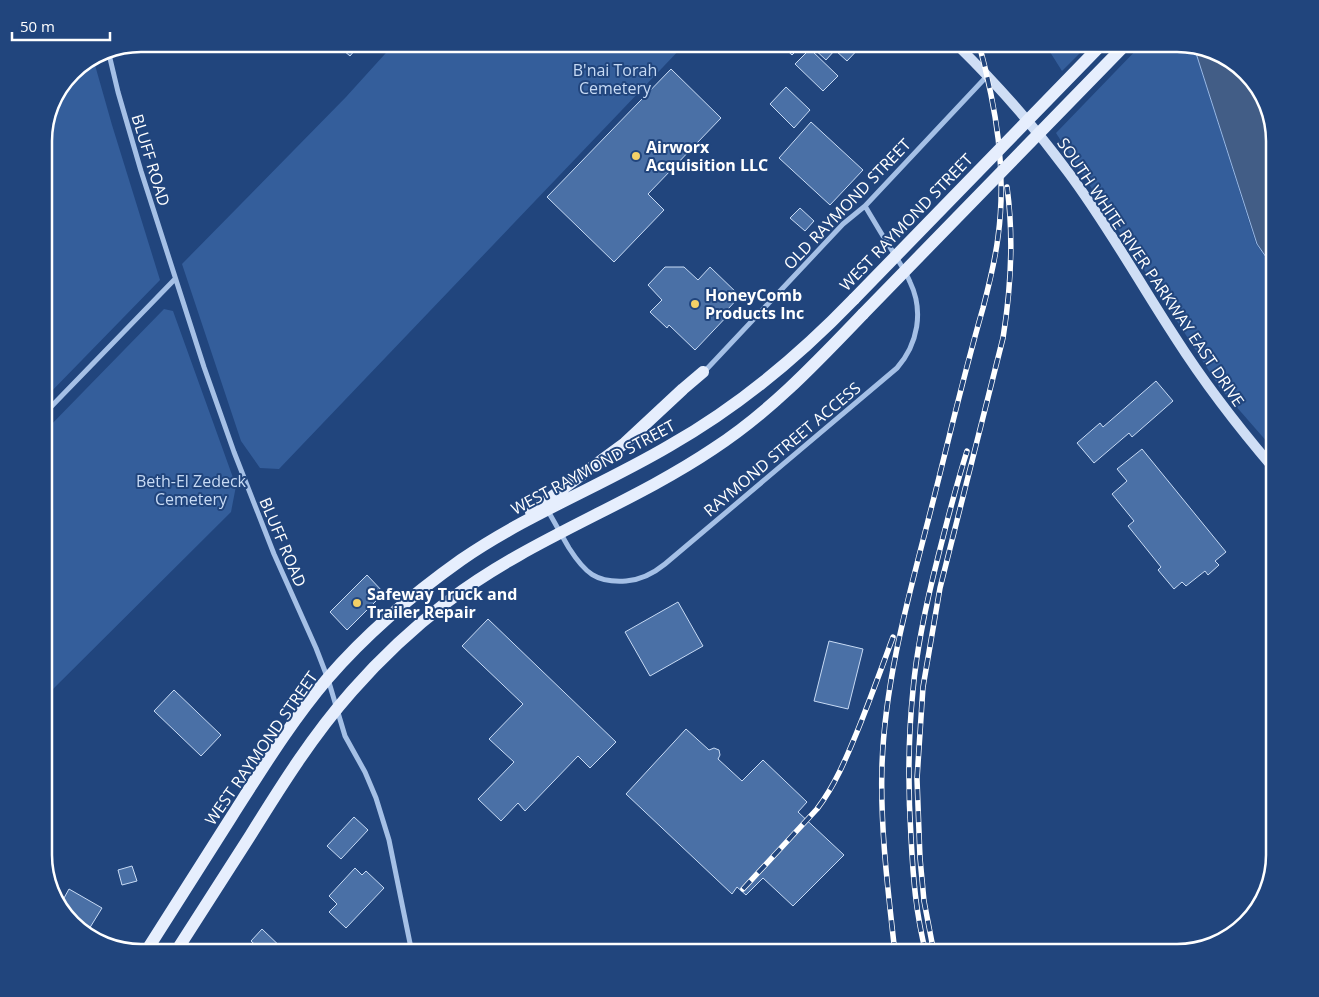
<svg xmlns="http://www.w3.org/2000/svg" width="1319" height="997" font-family="'Open Sans',sans-serif">
  <style>
    .green { fill: #345e9b }
    .water { fill: #425d86; stroke: #99bae8 }
    .building { fill: #4a70a6; stroke: #c8dbf5 }
    .lines { fill: none; stroke-linecap: round; stroke-linejoin: round }
    .street { stroke: #a5c0e6; stroke-width: 5 }
    .secondary { stroke: #cfdef5; stroke-width: 10 }
    .primary { stroke: #e6eefd; stroke-width: 12 }
    .rail-casing { stroke: #fff; stroke-width: 5.5 }
    .rail { stroke: #21457d; stroke-width: 4; stroke-dasharray: 11; stroke-linecap: butt }
    .primary-bridge { stroke: #e6eefd; stroke-width: 12 }
    .poi-dot { fill: #f3d067; stroke: #21457d; stroke-width: 2 }
    .labels { text-anchor: middle; dominant-baseline: central; stroke-width: 4; stroke-linejoin: round; paint-order: stroke }
    .park-label { font-size: 16px; fill: #c8dbf5; stroke: #21457d }
    .poi-label { font-size: 16px; font-weight: bold; fill: #fff; stroke: #21457d; text-anchor: start }
    .street-label { font-size: 16px; fill: #fff; stroke: #21457d }
    .rim { fill: none; stroke: #fff; stroke-width: 2.5 }
  </style>
  <rect width="100%" height="100%" fill="#21457d"/>
  <!-- green -->
  <path class="green" d="M394,44H685L279,469L260,468L241,441L182,264L346,97Z
    M1045,44H1089L1062,71Z
    M1142,44H1178L1195,50L1256,244L1275,270V451L1220,388L1056,133Z
    M93,58L112,125L160,280L44,399V135L54,98L77,68Z
    M164,309L173,311L236,486L231,512L44,698V432Z"/>
  <!-- water -->
  <path class="water" d="M1195,50L1237,64L1265,98L1275,141V270L1257,244Z"/>
  <!-- building -->
  <path class="building" d="M338,44H360L350,56L337,45Z
    M780,44H803L792,55Z
    M813,44H863L847,61L835,50L826,60L811,46Z
    M810,49L838,76L823,91L795,64Z
    M671,69L721,118L648,194L664,210L614,262L547,197Z
    M786,87L810,110L794,128L770,104Z
    M811,122L863,170L830,205L779,158Z
    M800,208L814,221L805,231L790,218Z
    M665,267H684L698,280L710,267L740,296L728,309L731,312L695,350L669,325L667,328L650,312L662,300L648,285Z
    M1156,381L1173,401L1132,437L1129,433L1094,463L1077,443L1100,423L1103,427Z
    M1142,449L1226,552L1215,561L1219,565L1208,575L1205,571L1186,586L1182,582L1174,589L1158,570L1161,567L1128,526L1134,521L1112,494L1127,481L1117,469Z
    M367,575L384,593L347,630L330,612Z
    M678,602L703,646L650,676L625,632Z
    M488,619L616,742L590,768L578,756L525,811L518,803L501,821L478,799L514,762L489,739L523,704L462,646Z
    M829,641L863,649L848,709L814,701Z
    M174,690L221,735L201,756L154,711Z
    M686,729L709,750L714,748L719,750L720,755L718,759L742,781L763,760L807,802L798,812L844,855L793,906L763,878L746,895L737,887L732,894L626,794Z
    M354,817L368,830L341,859L327,846Z
    M132,866L137,881L122,885L118,870Z
    M355,868L362,875L366,871L384,888L346,928L329,912L337,904L329,896Z
    M69,889L102,908L86,934L82,933L54,899L52,892L64,898Z
    M262,929L287,953H264L251,941Z"/>
  <g class="lines">
    <!-- street -->
    <path class="street" d="M108,50L118,92L141,171L204,367L234,452L274,554L316,648L328,679L345,736L365,772L376,798L389,840L412,953
      M704,372L843,224L865,206L988,75
      M44,414L175,279
      M548,511C555,523 562,536 569,548C585,573 596,583 626,581C640,580 654,573 665,564L897,368C918,344 924,311 910,282C906,272 899,262 893,252C883,237 874,221 865,206
      M150,945L162,953"/>
    <!-- secondary -->
    <path class="secondary" d="M956,44C997,84 1034,126 1068,172C1107,224 1139,282 1175,337C1205,384 1239,428 1275,470"/>
    <!-- primary -->
    <path class="primary" d="M531,512L625,443L683,389L703,372
      M145,953C174,907 203,862 232,816C262,769 292,720 328,678C367,633 413,594 461,560C526,515 601,486 669,446C738,407 799,356 854,299
      M175,953C200,914 225,875 250,836C281,786 313,735 352,691C381,658 413,628 447,602C529,539 628,506 713,449C770,412 816,363 863,314"/>
    <!-- rail casing -->
    <g class="rail-casing">
      <path id="rail" d="M743,889L817,809C836,784 847,756 859,727C871,697 882,667 893,637
        M895,953C888,891 880,827 882,765C885,680 908,599 929,517C947,447 963,377 983,308C989,285 995,261 998,237C1007,171 996,107 979,44
        M926,953C916,915 913,877 911,837C908,789 908,739 913,690C917,645 927,600 938,557C947,521 956,486 967,451
        M934,953L924,901L920,858L917,779L923,687L940,588L1003,338C1011,288 1014,238 1007,187"/>
    </g>
    <!-- rail -->
    <use href="#rail" class="rail"/>
    <!-- primary-bridge -->
    <path class="primary-bridge" d="M854,299L1102,44
      M863,314L1126,44"/>
  </g>
  <!-- markers -->
  <g class="poi-dot">
    <circle cx="636" cy="156" r="5"/>
    <circle cx="695" cy="304" r="5"/>
    <circle cx="357" cy="603" r="5"/>
  </g>
  <g class="labels">
    <!-- park labels -->
    <g class="park-label">
      <text x="615" y="70">B'nai Torah<tspan x="615" dy="18">Cemetery</tspan></text>
      <text x="191" y="481">Beth-El Zedeck<tspan x="191" dy="18">Cemetery</tspan></text>
    </g>
    <!-- poi labels -->
    <g class="poi-label">
      <text x="646" y="147">Airworx<tspan x="646" dy="18">Acquisition LLC</tspan></text>
      <text x="705" y="295">HoneyComb<tspan x="705" dy="18">Products Inc</tspan></text>
      <text x="367" y="594">Safeway Truck and<tspan x="367" dy="18">Trailer Repair</tspan></text>
    </g>
    <!-- street labels -->
    <g class="street-label">
      <text transform="translate(151 160) rotate(73)">BLUFF ROAD</text>
      <text transform="translate(847 204) rotate(-46)">OLD RAYMOND STREET</text>
      <text transform="translate(906 222) rotate(-46)">WEST RAYMOND STREET</text>
      <text transform="translate(1151 272) rotate(56)">SOUTH WHITE RIVER PARKWAY EAST DRIVE</text>
      <text transform="translate(782 449) rotate(-40)">RAYMOND STREET ACCESS</text>
      <text transform="translate(593 467) rotate(-28)">WEST RAYMOND STREET</text>
      <text transform="translate(283 542) rotate(67)">BLUFF ROAD</text>
      <text transform="translate(261 748) rotate(-55)">WEST RAYMOND STREET</text>
    </g>
  </g>
  <!-- crop -->
  <path d="M0 0H1319V997H0ZM141 52H1177A89 89 0 0 1 1266 141V855A89 89 0 0 1 1177 944H141A89 89 0 0 1 52 855V141A89 89 0 0 1 141 52Z" fill="#21457d" fill-rule="evenodd"/>
  <path class="rim" d="M141 52H1177A89 89 0 0 1 1266 141V855A89 89 0 0 1 1177 944H141A89 89 0 0 1 52 855V141A89 89 0 0 1 141 52Z"/>
  <!-- scale -->
  <path d="M12 32v8h98v-8" fill="none" stroke="#ffffff" stroke-width="2.5"/>
  <text x="20" y="32" font-size="15" fill="#ffffff" stroke="#21457d" stroke-width="4" paint-order="stroke">50 m</text>
</svg>
